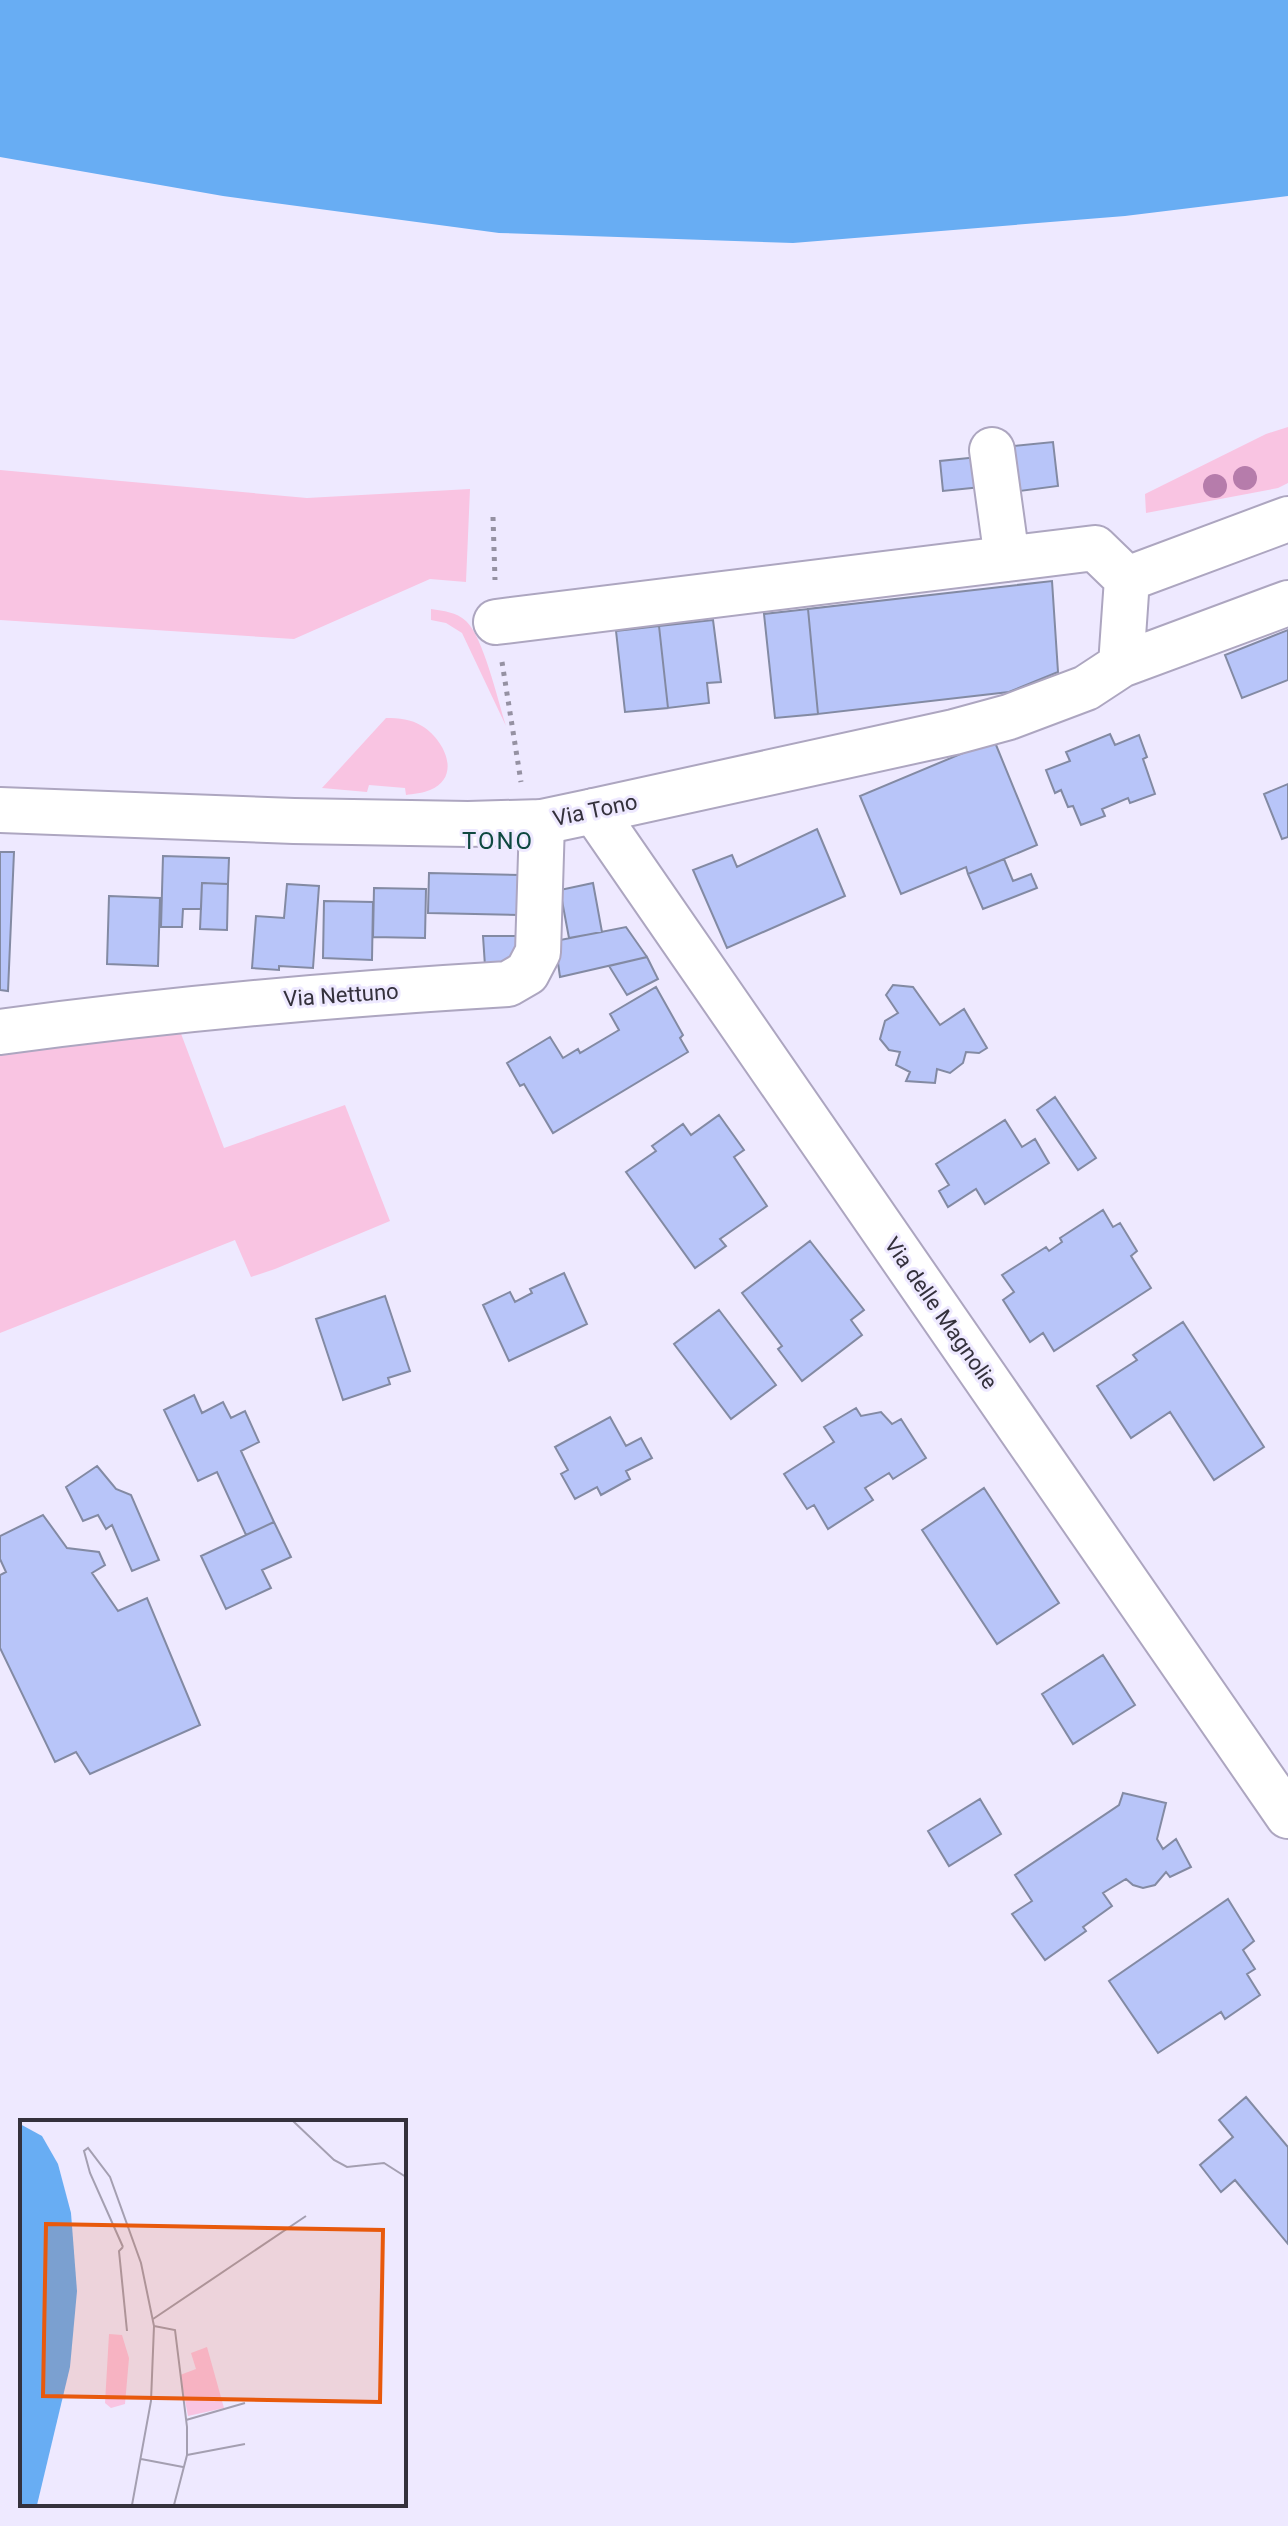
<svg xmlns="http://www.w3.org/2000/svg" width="1288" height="2526" font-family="Roboto,sans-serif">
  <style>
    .green { fill: #f9c4e2 }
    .water { fill: #68adf3 }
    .building { fill: #b8c5f9; stroke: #838aa3; stroke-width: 2 }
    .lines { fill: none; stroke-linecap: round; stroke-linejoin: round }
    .street-casing { stroke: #ada6c0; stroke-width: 48 }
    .secondary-casing { stroke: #ada6c0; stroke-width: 48 }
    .path { stroke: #9591a2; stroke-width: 5; stroke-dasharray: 4 6; stroke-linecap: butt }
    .street { stroke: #fff; stroke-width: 44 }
    .secondary { stroke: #fff; stroke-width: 44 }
    .tree { fill: #b67cab }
    .labels { text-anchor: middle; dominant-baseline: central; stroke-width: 6; stroke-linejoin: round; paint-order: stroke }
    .street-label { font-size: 22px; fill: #34313c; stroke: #eee9ff }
    .neighbourhood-label { font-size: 24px; letter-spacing: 2px; fill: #0f4940; stroke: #eee9ff }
    .inset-road { fill: none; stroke: #a49fb1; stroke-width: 2 }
    .view { fill: #e8590c; fill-opacity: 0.15; stroke: #e8590c; stroke-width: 4 }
    .inset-edge { fill: none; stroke: #34313c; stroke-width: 4 }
  </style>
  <rect width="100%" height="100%" fill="#eee9ff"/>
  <!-- green -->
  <path class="green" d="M1288,427V483L1278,488L1146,513L1145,494L1266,434Z
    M0,470L307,498L470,489L466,582L430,579L294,639L0,620Z
    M431,609C444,611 456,612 466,621C483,636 498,701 506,726L462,633L446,623L431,620Z
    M386,718C399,718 411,719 422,726C445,740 462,777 430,790C423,793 413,794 406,795L405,788L369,785L367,792L322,788Z
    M177,1023L224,1148L345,1105L390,1221L275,1269L251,1277L235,1240L0,1333V1053Z"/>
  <!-- water -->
  <path class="water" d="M0,0H1288V196L1125,216L793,243L499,233L223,196L0,157Z"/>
  <!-- building -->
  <path class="building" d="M1053,442L1058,486L1020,491L1014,446Z
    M988,456L991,486L943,491L940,461Z
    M1052,581L1058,672L1009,692L818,714L808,609Z
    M808,609L818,714L775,718L764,614Z
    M713,620L721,682L707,683L709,703L668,708L659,626Z
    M659,626L668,708L625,712L616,631Z
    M1288,630V680L1242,698L1225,655Z
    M1110,734L1115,745L1139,735L1147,757L1143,759L1155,794L1130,803L1128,798L1102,809L1105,816L1081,825L1073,806L1068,807L1061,790L1055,793L1046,770L1070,761L1066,752Z
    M994,740L1037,845L968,874L966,867L901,894L860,796Z
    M1288,784V837L1282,839L1264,794Z
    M817,829L845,896L727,948L693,870L732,855L737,867Z
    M0,852H14L8,991L0,990Z
    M163,856L229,858L228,884L202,883L201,909H183L182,927H161Z
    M1004,859L1013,881L1031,874L1037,888L983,909L968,874Z
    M429,873L520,875L519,915L428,913Z
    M202,883L228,884L227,930L200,929Z
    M593,883L602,932L569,938L560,890Z
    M287,884L319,886L313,968L279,966V970L252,968L256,916L284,918Z
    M374,888L426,889L425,938L373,937Z
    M109,896L160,898L158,966L107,964Z
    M324,901L373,902L372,960L323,958Z
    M626,927L647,957L560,977L555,941Z
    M483,936H520L512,959L507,963L485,966Z
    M647,957L658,979L627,995L609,966Z
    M893,985L913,987L940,1025L964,1009L987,1048L979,1053L966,1052L963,1063L950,1073L937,1069L935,1083L906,1081L910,1072L896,1065L900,1052L889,1050L880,1039L885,1021L898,1013L886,995Z
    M656,987L683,1035L680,1038L688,1052L553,1133L524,1084L520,1086L507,1063L550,1037L563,1058L578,1049L580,1053L619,1030L610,1014Z
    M1055,1097L1096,1158L1078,1170L1037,1110Z
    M719,1115L744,1150L734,1157L767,1206L720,1239L726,1246L695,1268L626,1172L656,1151L652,1146L683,1124L691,1135Z
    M1005,1120L1022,1147L1035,1139L1049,1163L985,1204L976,1189L948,1207L939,1191L949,1185L936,1164Z
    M1103,1210L1113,1227L1120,1223L1137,1251L1131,1256L1151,1288L1054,1351L1043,1333L1030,1342L1003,1300L1014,1292L1002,1275L1046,1247L1049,1251L1062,1242L1060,1238Z
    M810,1241L864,1310L851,1320L862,1335L802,1381L778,1349L782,1346L742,1293Z
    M564,1273L587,1324L509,1361L483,1305L510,1292L515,1302L532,1293L530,1289Z
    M385,1296L410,1371L388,1378L390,1384L343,1400L316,1319Z
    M719,1310L776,1385L731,1419L674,1344Z
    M1183,1322L1264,1447L1214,1480L1170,1412L1131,1438L1097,1386L1137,1360L1133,1355Z
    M194,1395L202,1413L223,1402L231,1418L245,1411L259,1442L241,1451L274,1522L246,1535L217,1472L198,1481L164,1410Z
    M856,1408L861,1416L881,1412L892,1424L901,1419L926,1458L893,1479L889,1473L865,1488L873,1500L828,1529L814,1505L807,1509L784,1474L834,1442L824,1427Z
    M610,1417L626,1446L641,1438L652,1458L626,1471L630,1479L601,1495L597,1487L575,1499L561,1474L568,1470L555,1447Z
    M97,1466L116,1489L131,1495L159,1560L132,1571L112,1525L106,1529L98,1515L83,1521L66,1487Z
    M984,1488L1059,1603L997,1644L922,1530Z
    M43,1515L67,1548L99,1552L105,1565L92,1573L118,1611L147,1598L200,1725L90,1774L76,1752L55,1762L0,1648V1575L6,1572L0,1559V1536Z
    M274,1522L291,1557L262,1570L271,1588L226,1609L201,1556Z
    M1103,1655L1135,1705L1073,1744L1042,1694Z
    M1123,1793L1166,1803L1157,1839L1163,1849L1176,1839L1191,1867L1170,1877L1166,1872L1155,1885L1143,1888L1133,1885L1126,1879L1103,1893L1112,1906L1083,1927L1086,1931L1045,1960L1012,1914L1032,1901L1015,1875L1119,1805Z
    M980,1799L1001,1834L949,1866L928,1831Z
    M1228,1899L1254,1941L1243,1950L1255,1969L1247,1974L1260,1995L1225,2019L1221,2012L1158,2053L1109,1981Z
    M1246,2097L1288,2147V2244L1235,2180L1221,2192L1200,2165L1233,2137L1219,2120Z"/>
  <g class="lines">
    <!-- street casing -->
    <g class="street-casing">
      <path id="street" d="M992,450L1007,559
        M1127,579L1288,519
        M1288,603L1121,665L1086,688L1009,717L954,732L594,811L1288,1816
        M496,622L1095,548L1127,579
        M1121,665L1127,579
        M0,1032C169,1009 338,994 508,984L527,973L538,952L542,822"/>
    </g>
    <!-- secondary casing -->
    <g class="secondary-casing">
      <path id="secondary" d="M0,810L294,821L468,824L542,822L594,811"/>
    </g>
    <!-- path -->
    <path class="path" d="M493,517L495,580
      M502,662L521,782"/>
    <!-- street -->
    <use href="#street" class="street"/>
    <!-- secondary -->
    <use href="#secondary" class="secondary"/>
  </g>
  <!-- trees -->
  <g class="tree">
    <circle cx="1245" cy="478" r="12"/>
    <circle cx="1215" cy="486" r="12"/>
  </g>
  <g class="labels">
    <!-- street labels -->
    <g class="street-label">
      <text transform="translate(595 810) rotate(-12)">Via Tono</text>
      <text transform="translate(341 995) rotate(-4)">Via Nettuno</text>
      <text transform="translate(941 1313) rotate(55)">Via delle Magnolie</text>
    </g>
    <!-- neighbourhood labels -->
    <g class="neighbourhood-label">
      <text x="498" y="841">TONO</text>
    </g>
  </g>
  <!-- overview -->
  <g transform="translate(20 2120)">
    <rect width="386" height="386" fill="#eee9ff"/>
    <path d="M89,214L102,215L109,238L105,284L91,288L85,283ZM187,227L204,288L168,296L160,255L176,249L171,233Z" fill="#f9c4e2"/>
    <path d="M0,4L22,16L38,44L51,93L57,171L50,247L17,385H0Z" fill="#68adf3"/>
    <path class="inset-road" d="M273,1L314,40L327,47L364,43L386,57M103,127L70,53L64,31L68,28L90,57L121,143L134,206L131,281L112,385M103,127L99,131L107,211M133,199L286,96M134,206L155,210L167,307V335L154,385M166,300L225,283M167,335L225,324M121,339L163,347"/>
    <path class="view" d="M26,104L363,110L360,282L23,276Z"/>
    <rect width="386" height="386" class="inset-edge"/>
  </g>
</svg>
